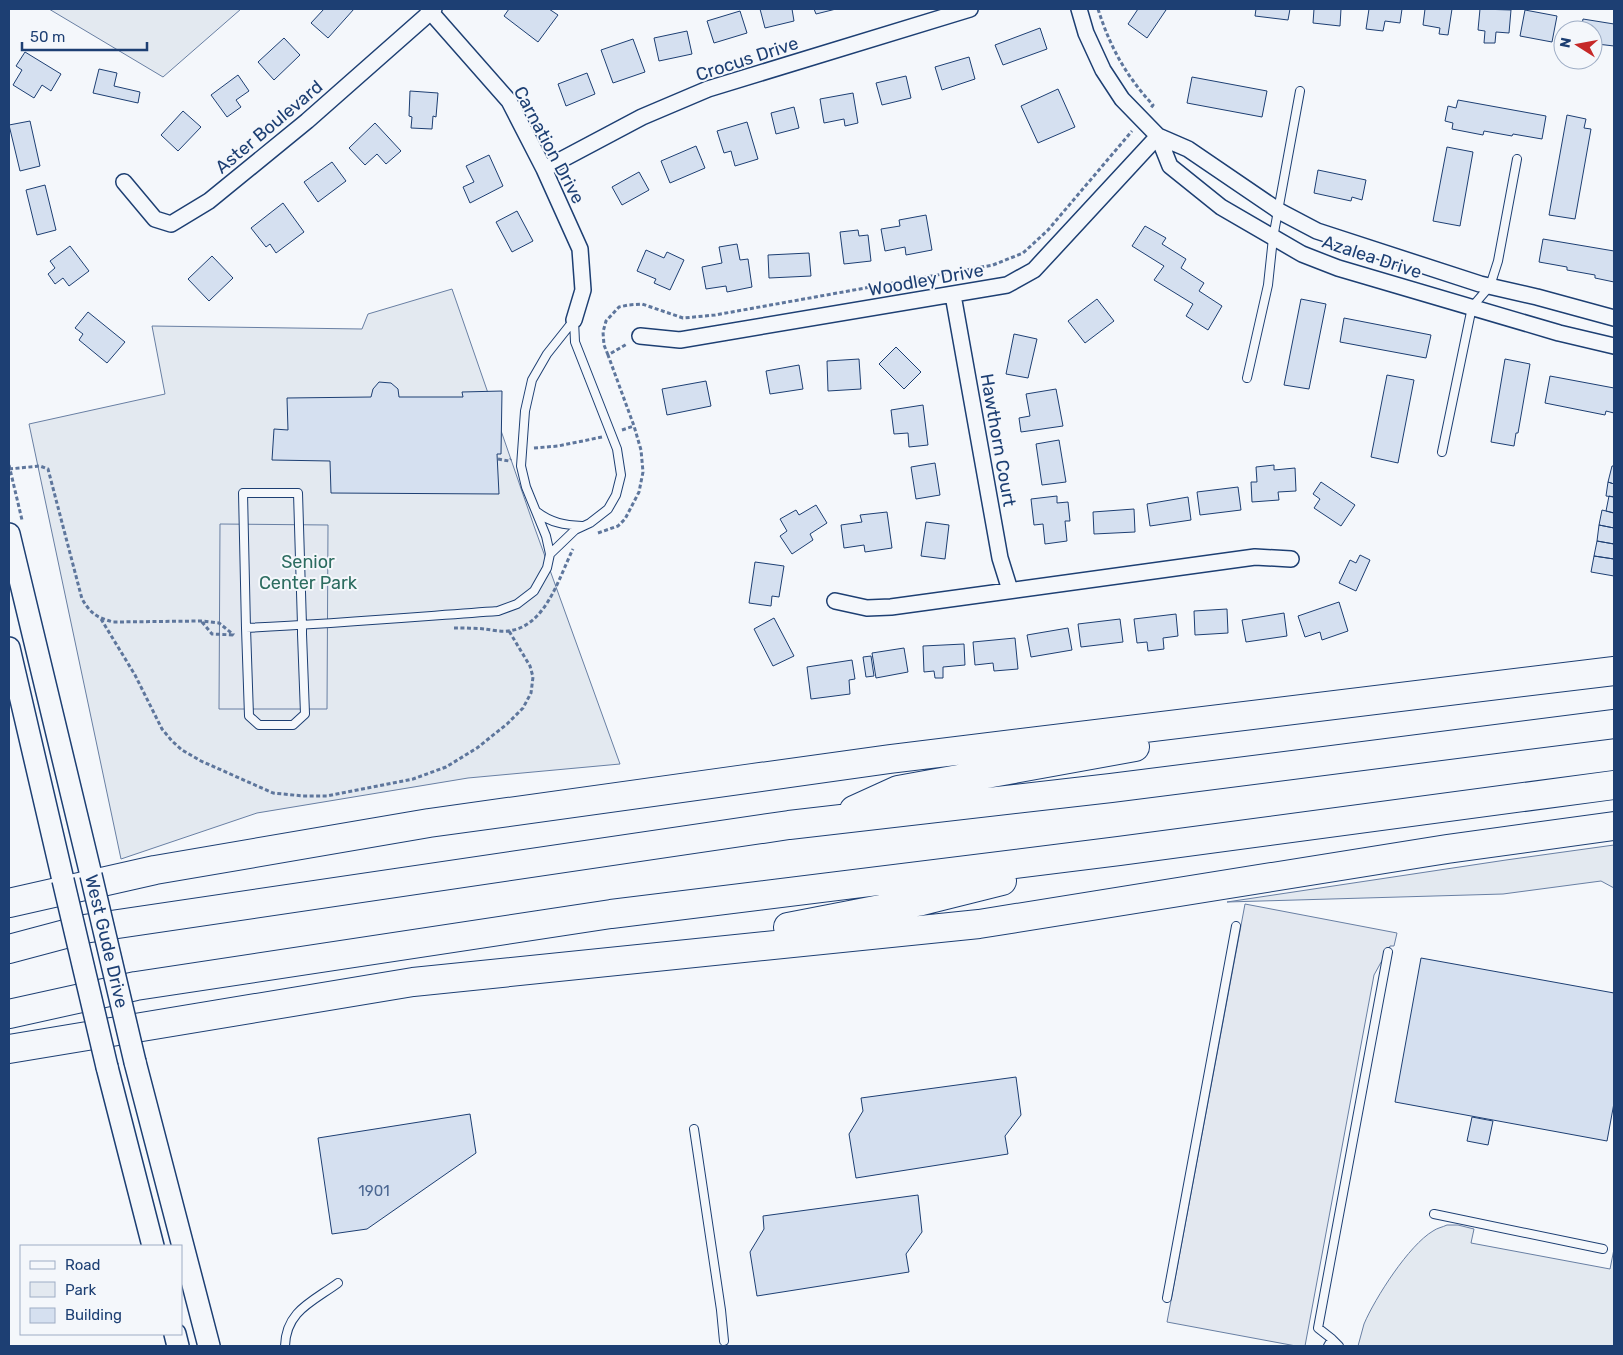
<svg xmlns="http://www.w3.org/2000/svg" width="1623" height="1355" font-family="Rubik,sans-serif">
  <style>
    .green { fill: #e3e9f0; stroke: #687fa3 }
    .parking { fill: #e3e8f0; stroke: #687fa3 }
    .building { fill: #d5e0f0; stroke: #1d3f73 }
    .lines { fill: none; stroke-linecap: round; stroke-linejoin: round }
    .service-casing { stroke: #1d3f73; stroke-width: 10 }
    .minor-casing { stroke: #1d3f73; stroke-width: 18 }
    .secondary-casing { stroke: #1d3f73; stroke-width: 24 }
    .motorway-casing { stroke: #1d3f73; stroke-width: 30 }
    .path { stroke: #5e769c; stroke-width: 3; stroke-dasharray: 4 2.5; stroke-linecap: butt }
    .service { stroke: #f4f7fb; stroke-width: 8 }
    .minor { stroke: #f4f7fb; stroke-width: 15 }
    .secondary { stroke: #f4f7fb; stroke-width: 21 }
    .motorway { stroke: #f4f7fb; stroke-width: 28 }
    .secondary-bridge-casing { stroke: #1d3f73; stroke-width: 24; stroke-linecap: butt }
    .secondary-bridge { stroke: #f4f7fb; stroke-width: 21 }
    .labels { text-anchor: middle; dominant-baseline: central; stroke-width: 4; stroke-linejoin: round; paint-order: stroke }
    .number-label { font-size: 15px; fill: #4b6792 }
    .street-label { font-size: 18px; fill: #1d3f73; stroke: #f4f7fb }
    .park-label { font-size: 18px; fill: #2c6c60; stroke: #f4f7fb }
  </style>
  <rect width="100%" height="100%" fill="#f4f7fb"/>
  <!-- green -->
  <path class="green" d="M49,9H241L163,77Z
    M452,289L534,526L620,764L468,778L257,813L121,859L29,424L165,394L152,326L362,329L368,314Z
    M1614,845V888L1601,881L1503,894L1227,902L1506,860Z
    M1447,1225H1458L1474,1229L1471,1243L1610,1269L1614,1249V1346H1358C1360,1339 1362,1331 1364,1324C1375,1298 1409,1245 1433,1231C1437,1228 1443,1227 1447,1225Z"/>
  <!-- parking -->
  <path class="parking" d="M220,524L328,525L327,709H219Z
    M1245,904L1397,933L1394,946H1390L1374,975L1305,1346H1296L1167,1322Z"/>
  <!-- building -->
  <path class="building" d="M324,9H354L328,38L311,23Z
    M509,9H549L558,15L538,42L504,16Z
    M760,9H792L794,21L765,28Z
    M814,9H836L816,14Z
    M1138,9H1164L1166,10L1147,38L1128,24Z
    M1256,9H1290L1288,20L1255,16Z
    M1314,9H1341L1340,26L1313,23Z
    M1369,9H1402L1400,23L1385,21L1383,31L1366,29Z
    M1425,9H1452L1448,35L1439,34L1440,28L1423,25Z
    M1480,9L1511,10L1509,33L1496,32L1495,43H1484L1485,31L1478,30Z
    M1525,10L1557,16L1552,42L1520,36Z
    M740,11L747,33L714,43L707,21Z
    M1583,19L1614,24V46L1597,44L1595,55H1593V30H1581Z
    M1040,28L1047,49L1003,65L995,45Z
    M687,31L692,54L659,61L654,38Z
    M284,38L300,55L274,80L258,62Z
    M633,39L645,72L613,83L601,50Z
    M25,52L61,74L51,91L42,85L34,98L13,85L22,70L16,66Z
    M969,57L975,79L942,90L935,67Z
    M99,69L117,73L114,86L140,92L138,103L93,93Z
    M587,73L595,94L566,106L558,84Z
    M238,75L249,91L236,100L241,107L227,117L211,95Z
    M906,76L911,98L882,105L876,83Z
    M1192,77L1267,91L1262,117L1187,103Z
    M1058,89L1075,127L1038,143L1021,106Z
    M410,91L438,93L436,117L433,116L432,129L411,128L412,117L409,116Z
    M853,93L858,123L845,126L844,119L824,123L820,99Z
    M1458,100L1546,116L1542,139L1513,134L1512,136L1484,131L1483,135L1452,129L1453,123L1445,121L1448,106L1456,108Z
    M794,107L799,128L776,134L771,113Z
    M183,111L201,127L178,151L161,135Z
    M1567,115L1586,119L1584,128L1591,129L1575,219L1549,215Z
    M30,121L40,166L20,171L9,125Z
    M747,122L758,159L735,166L731,151L724,153L717,131Z
    M375,123L401,151L386,164L377,154L365,165L349,148Z
    M696,146L705,168L670,183L661,161Z
    M1447,147L1473,152L1460,226L1433,221Z
    M489,155L503,186L470,203L463,187L474,182L466,166Z
    M332,162L346,181L318,202L304,182Z
    M1318,170L1366,180L1362,200L1352,197L1351,201L1314,193Z
    M639,172L649,190L622,205L612,187Z
    M45,185L56,230L37,235L26,190Z
    M283,203L304,232L276,253L270,244L266,247L251,228Z
    M517,211L533,241L512,252L496,222Z
    M926,215L932,250L906,255L905,247L885,251L881,229L900,226L899,220Z
    M1145,226L1166,238L1162,244L1186,259L1181,268L1204,283L1199,291L1222,306L1208,330L1186,316L1193,304L1154,280L1164,266L1132,246Z
    M858,230L859,236L868,235L871,261L844,264L840,232Z
    M1543,239L1614,251V282L1595,278V275L1567,270V267L1539,262Z
    M737,244L740,260L748,259L752,287L727,292L726,286L706,289L702,267L722,263L719,247Z
    M70,246L89,271L69,286L63,278L55,284L48,274L55,268L50,261Z
    M646,250L664,258L667,252L684,260L670,290L654,283L656,279L637,271Z
    M809,253L811,276L769,278L768,255Z
    M212,256L233,278L209,301L188,279Z
    M1097,299L1114,321L1085,343L1068,321Z
    M1301,299L1326,304L1309,389L1284,385Z
    M88,312L125,342L107,363L79,340L83,334L75,328Z
    M1344,318L1431,335L1426,358L1340,342Z
    M1014,334L1037,339L1028,378L1006,374Z
    M896,347L921,372L904,389L879,364Z
    M859,359L861,389L828,391L827,361Z
    M1505,359L1530,364L1518,433H1516L1514,446L1491,442Z
    M799,365L803,389L770,394L766,371Z
    M1387,375L1414,380L1398,463L1371,457Z
    M1550,376L1614,388V413L1606,411L1605,415L1545,403Z
    M706,381L711,406L667,415L662,389Z
    M379,382L391,383L398,389L399,397H463L462,392L502,391L501,454H497L499,494L331,493L330,461L272,460L274,429L288,430L287,398L371,397L373,389Z
    M1056,389L1063,426L1021,432L1019,418L1030,416L1026,394Z
    M923,405L928,445L909,447L908,433L894,434L891,410Z
    M1059,440L1066,482L1042,485L1036,444Z
    M935,463L940,495L916,499L911,467Z
    M1274,465V470L1295,468L1296,491L1278,492L1279,500L1252,502L1251,482H1257L1256,467Z
    M1612,466H1614V484L1608,482Z
    M1321,482L1355,505L1341,526L1314,508L1320,499L1313,494Z
    M1608,482L1614,484V497L1606,496Z
    M1238,487L1241,510L1200,515L1197,492Z
    M1057,496V503L1068,502L1070,521H1065L1067,541L1045,544L1043,524L1034,525L1031,499Z
    M1609,496L1614,497V513L1606,511Z
    M1188,497L1191,520L1150,526L1147,504Z
    M816,505L827,523L810,534L813,540L792,554L780,536L787,531L780,519L796,510L799,515Z
    M1134,509L1135,532L1094,534L1093,512Z
    M1602,510L1614,513V528L1599,525Z
    M887,512L892,548L865,552L864,545L844,548L841,525L862,522L860,515Z
    M926,522L949,525L945,559L921,556Z
    M1599,525L1614,528V544L1597,541Z
    M1597,541L1614,544V559L1594,556Z
    M1360,555L1370,560L1356,591L1339,583L1350,560L1356,563Z
    M1594,556L1614,559V576L1591,572Z
    M755,562L784,566L779,597L772,596L771,606L749,603Z
    M1339,602L1348,631L1322,640L1320,632L1305,637L1298,616Z
    M1227,609L1228,633L1195,635L1194,611Z
    M1284,613L1287,636L1246,642L1242,620Z
    M1176,614L1178,636L1163,638L1164,649L1148,651L1147,642L1137,643L1134,619Z
    M774,618L794,656L773,666L754,629Z
    M1120,619L1123,642L1081,647L1078,624Z
    M1068,628L1072,650L1031,657L1027,635Z
    M1015,638L1018,669L994,671L993,663L975,665L973,642Z
    M964,644L965,665L943,667V678H935L934,671L924,672L923,646Z
    M904,648L908,672L876,678L872,653Z
    M871,656L874,676L866,677L863,657Z
    M852,660L855,679L849,680L850,694L811,699L807,667Z
    M1421,958L1614,993V1103L1607,1141L1395,1102Z
    M1016,1077L1021,1115L1005,1136L1008,1154L856,1178L849,1134L863,1111L861,1098Z
    M470,1114L476,1153L367,1229L332,1234L318,1138Z
    M1472,1117L1493,1121L1488,1145L1467,1141Z
    M918,1195L922,1232L906,1254L909,1272L757,1296L750,1252L764,1229L763,1216Z"/>
  <g class="lines">
    <!-- service casing -->
    <g class="service-casing">
      <path id="service" d="M1247,378L1268,285L1273,238L1300,91
        M1442,452L1472,307L1490,286L1498,261L1517,159
        M537,512C551,523 565,525 582,526
        M550,554L575,530L590,523L608,509L616,495L621,475L617,449L575,342L574,320
        M246,628L249,716L259,725H293L305,714L302,634V625L298,493H243L246,628C330,624 414,617 498,611L517,604L534,591L547,568L550,554L546,536L526,487L521,466L525,411L532,380L547,354L574,320
        M694,1129L721,1310L724,1341
        M1434,1214L1603,1249
        M1167,1298L1236,926
        M1332,1339L1318,1328L1388,952
        M285,1346C286,1311 312,1302 338,1283
        M1328,1346L1332,1339L1339,1346"/>
    </g>
    <!-- minor casing -->
    <g class="minor-casing">
      <path id="minor" d="M428,9L509,101L544,169L580,249L583,290L574,320
        M1079,9L1086,33L1103,70L1122,99L1158,136L1170,166L1221,207L1302,254L1338,268L1559,333L1614,346
        M1158,136L1188,149L1279,211L1317,231L1480,284L1537,297L1614,318
        M544,169L642,117L708,89L970,9
        M124,182L155,219L171,224L209,201L307,121L434,9
        M953,295L1000,558L1010,590
        M640,336L680,340L1007,285L1034,270L1158,136
        M835,601L867,608L891,607L1255,557L1291,559"/>
    </g>
    <!-- secondary casing -->
    <g class="secondary-casing">
      <path id="secondary" d="M9,534L91,875
        M9,648L63,880
        M135,1062L209,1346
        M107,1067L153,1246
        M175,1334L178,1346"/>
    </g>
    <!-- motorway casing -->
    <g class="motorway-casing">
      <path id="motorway" d="M854,810L898,790L1135,747
        M9,903L155,870L429,823L890,759L1614,671
        M788,927L922,901L1002,881
        M9,949L84,929L789,825L1111,788L1614,724
        M9,1014L136,986L611,914L1119,851L1614,785
        M9,1049L413,982L979,924L1447,849L1614,826"/>
    </g>
    <!-- path -->
    <path class="path" d="M1098,9C1110,47 1126,76 1153,105L1150,109
      M608,355L604,345L603,332L606,321L619,307L628,305L642,304L683,318L715,315L993,265L1023,253L1034,243L1048,230L1132,131
      M622,430L634,426
      M534,448L558,446L602,437
      M498,459L509,461L511,459
      M9,465L22,520
      M9,469L40,466L48,469L82,599C91,614 96,617 113,622L202,621L219,623L234,635
      M598,533L618,526L625,519L639,492L643,472L641,450L634,426L608,355L627,344
      M101,619L135,675L162,729L172,741L182,750L201,761L273,793L303,796H327L413,779L446,767L477,748L507,724L523,708L531,693L533,677L530,666L509,631
      M202,622L212,634L235,635
      M454,628C464,628 475,628 485,629C492,630 501,632 508,631C546,627 559,577 573,549"/>
    <!-- service -->
    <use href="#service" class="service"/>
    <!-- minor -->
    <use href="#minor" class="minor"/>
    <!-- secondary -->
    <use href="#secondary" class="secondary"/>
    <!-- motorway -->
    <use href="#motorway" class="motorway"/>
    <!-- secondary-bridge casing -->
    <g class="secondary-bridge-casing">
      <g id="secondary-bridge">
        <path id="s1" d="M91,875L135,1062"/>
        <path d="M63,880L107,1067"/>
      </g>
    </g>
    <!-- secondary-bridge -->
    <use href="#secondary-bridge" class="secondary-bridge"/>
  </g>
  <g class="labels">
    <!-- number labels -->
    <g class="number-label">
      <text x="374" y="1191">1901</text>
    </g>
    <!-- street labels -->
    <g class="street-label">
      <text transform="translate(747 59) rotate(-18)">Crocus Drive</text>
      <text transform="translate(269 127) rotate(-40)">Aster Boulevard</text>
      <text transform="translate(549 145) rotate(62)">Carnation Drive</text>
      <text transform="translate(1372 257) rotate(18)">Azalea Drive</text>
      <text transform="translate(926 280) rotate(-10)">Woodley Drive</text>
      <text transform="translate(998 440) rotate(80)">Hawthorn Court</text>
      <text stroke="none"><textPath href="#s1" startOffset="68">West Gude Drive</textPath></text>
    </g>
    <!-- park labels -->
    <g class="park-label">
      <text x="308" y="562">Senior<tspan x="308" dy="21">Center Park</tspan></text>
    </g>
  </g>
  <!-- border -->
  <rect width="1623" height="1355" fill="none" stroke="#1d3f73" stroke-width="20"/>
  <!-- legend -->
  <rect x="20" y="1245" width="162" height="90" fill="#f4f7fb" stroke="#9eadc5"/>
  <rect x="30" y="1261" width="25" height="8" fill="#f4f7fb" stroke="#9eadc5"/>
  <text x="65" y="1270" font-size="15" fill="#1d3f73">Road</text>
  <rect x="30" y="1282" width="25" height="15" fill="#e3e9f0" stroke="#9eadc5"/>
  <text x="65" y="1295" font-size="15" fill="#1d3f73">Park</text>
  <rect x="30" y="1308" width="25" height="15" fill="#d5e0f0" stroke="#9eadc5"/>
  <text x="65" y="1320" font-size="15" fill="#1d3f73">Building</text>
  <!-- north arrow -->
  <g transform="translate(1578 45) rotate(281)"><circle r="24" fill="#f4f7fb" stroke="#9eadc5"/>
  <path d="M0-4L9 19L0 12L-9 19Z" fill="#c62828"/>
  <text y="-8" font-size="14" font-weight="bold" text-anchor="middle" fill="#1d3f73">N</text>
  </g>
  <!-- scale -->
  <path d="M22 42v8h125v-8" fill="none" stroke="#1d3f73" stroke-width="2.5"/>
  <text x="30" y="42" font-size="15" fill="#1d3f73" stroke="#f4f7fb" stroke-width="4" paint-order="stroke">50 m</text>
</svg>
